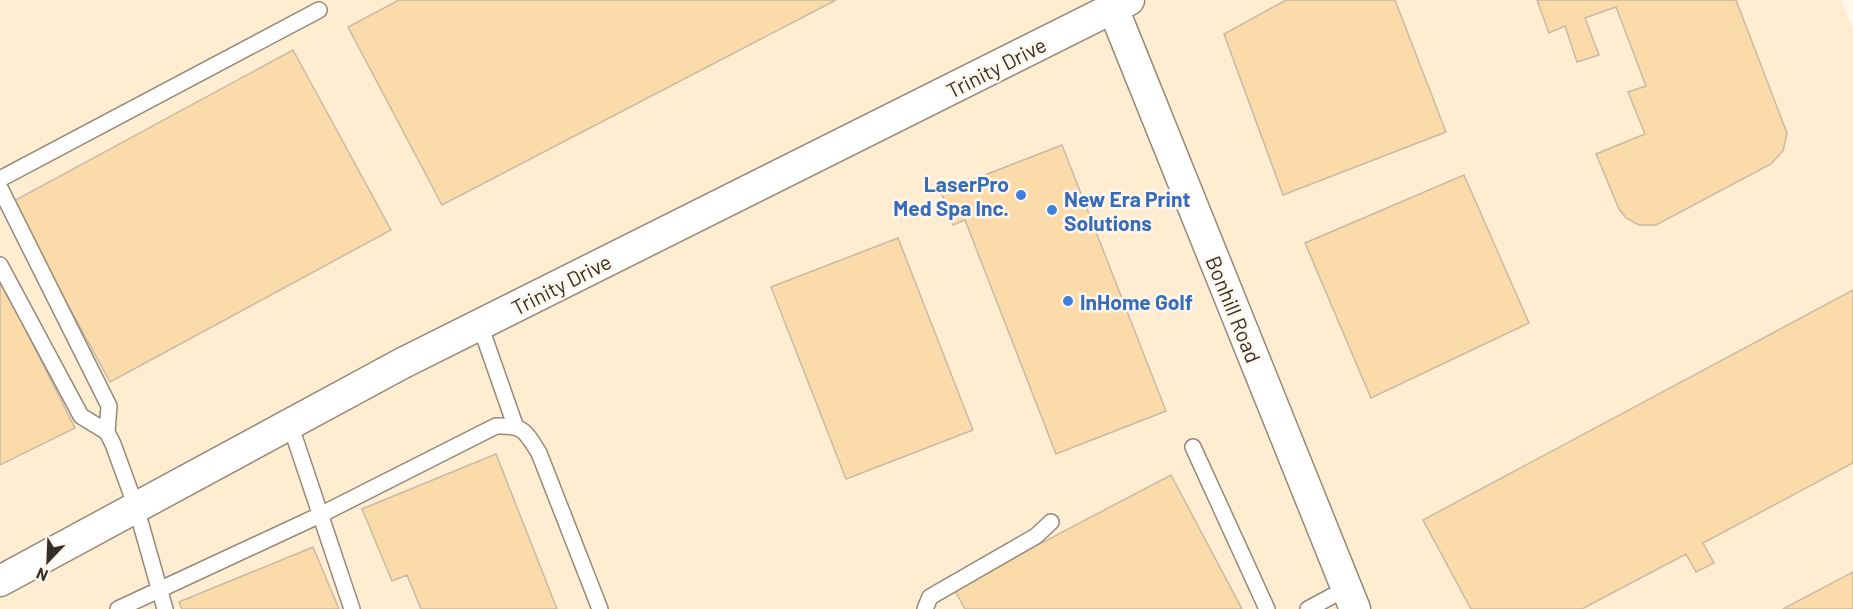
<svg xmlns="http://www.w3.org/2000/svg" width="1853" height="609" font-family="Barlow,sans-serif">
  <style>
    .built { fill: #ffedd2 }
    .building { fill: #fbdbaa; stroke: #c8baa7; stroke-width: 1.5 }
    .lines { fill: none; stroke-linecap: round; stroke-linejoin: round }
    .service-casing { stroke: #968977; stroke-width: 18 }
    .minor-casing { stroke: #968977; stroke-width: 33 }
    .service { stroke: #fff; stroke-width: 15 }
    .minor { stroke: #fff; stroke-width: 30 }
    .shop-dot { fill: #3f7fe0; stroke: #fff7eb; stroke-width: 2 }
    .labels { text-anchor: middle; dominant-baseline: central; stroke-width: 5; stroke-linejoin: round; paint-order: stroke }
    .street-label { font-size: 21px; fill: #342f27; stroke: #fff7eb }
    .shop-label { font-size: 21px; font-weight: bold; fill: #366cbe; stroke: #fff7eb; text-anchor: start }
  </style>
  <rect width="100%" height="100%" fill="#fff7eb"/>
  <!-- built -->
  <path class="built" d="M0,0H1841L1853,28V609H0Z"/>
  <!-- building -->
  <path class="building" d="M399,0H836L442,205L348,27Z
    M1286,0H1395L1446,132L1283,195L1224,34Z
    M1537,0H1736L1787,133L1783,151L1771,164L1656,225H1639L1626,218L1619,209L1596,154L1645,134L1628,92L1646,86L1616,7L1585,18L1599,55L1577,62L1565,26L1549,33Z
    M293,50L391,230L110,382L12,202Z
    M1062,145L1166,411L1056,454L965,220L953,225L941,192Z
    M1464,175L1529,323L1371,398L1305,243Z
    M898,238L973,430L846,479L771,287Z
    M0,279L75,428L0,465Z
    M1853,290V463L1703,543L1714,563L1696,572L1686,554L1582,609H1471L1423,520Z
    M496,454L557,609H421L407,575L392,581L362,509Z
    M1171,475L1242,609H965L954,589Z
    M313,547L339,609H182L179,602Z
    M1853,572V609H1783Z"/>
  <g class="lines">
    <!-- service casing -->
    <g class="service-casing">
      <path id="service" d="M0,179L319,10
        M0,188L109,406L107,432
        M0,265L81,416L107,432L113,444L136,507L165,609
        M480,325L515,425
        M290,424L352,609
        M1193,447L1267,609
        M118,609L320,515L496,426C524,425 525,431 539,453L600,609
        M925,609L930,597L1036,536L1051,522
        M1308,609L1347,588"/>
    </g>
    <!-- minor casing -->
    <g class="minor-casing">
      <path id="minor" d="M1113,8L1355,609
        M0,581L401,364L1129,0"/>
    </g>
    <!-- service -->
    <use href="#service" class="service"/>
    <!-- minor -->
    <use href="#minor" class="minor"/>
  </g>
  <!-- markers -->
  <g class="shop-dot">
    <circle cx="1021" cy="195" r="6"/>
    <circle cx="1052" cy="210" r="6"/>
    <circle cx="1068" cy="301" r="6"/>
  </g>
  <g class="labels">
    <!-- street labels -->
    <g class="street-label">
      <text transform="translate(996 67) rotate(-27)">Trinity Drive</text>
      <text transform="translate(561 284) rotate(-27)">Trinity Drive</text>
      <text transform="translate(1234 309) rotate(68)">Bonhill Road</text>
    </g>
    <!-- shop labels -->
    <g class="shop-label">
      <text x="1009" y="183" text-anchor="end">LaserPro<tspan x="1009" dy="24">Med Spa Inc.</tspan></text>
      <text x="1064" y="198">New Era Print<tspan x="1064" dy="24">Solutions</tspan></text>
      <text x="1080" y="301">InHome Golf</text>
    </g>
  </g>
  <!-- north arrow -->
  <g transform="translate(48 561) rotate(203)" stroke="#fff7eb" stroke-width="4.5" paint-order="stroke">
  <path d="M0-4.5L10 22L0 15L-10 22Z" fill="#342f27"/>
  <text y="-9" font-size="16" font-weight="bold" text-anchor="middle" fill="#342f27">N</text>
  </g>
</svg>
